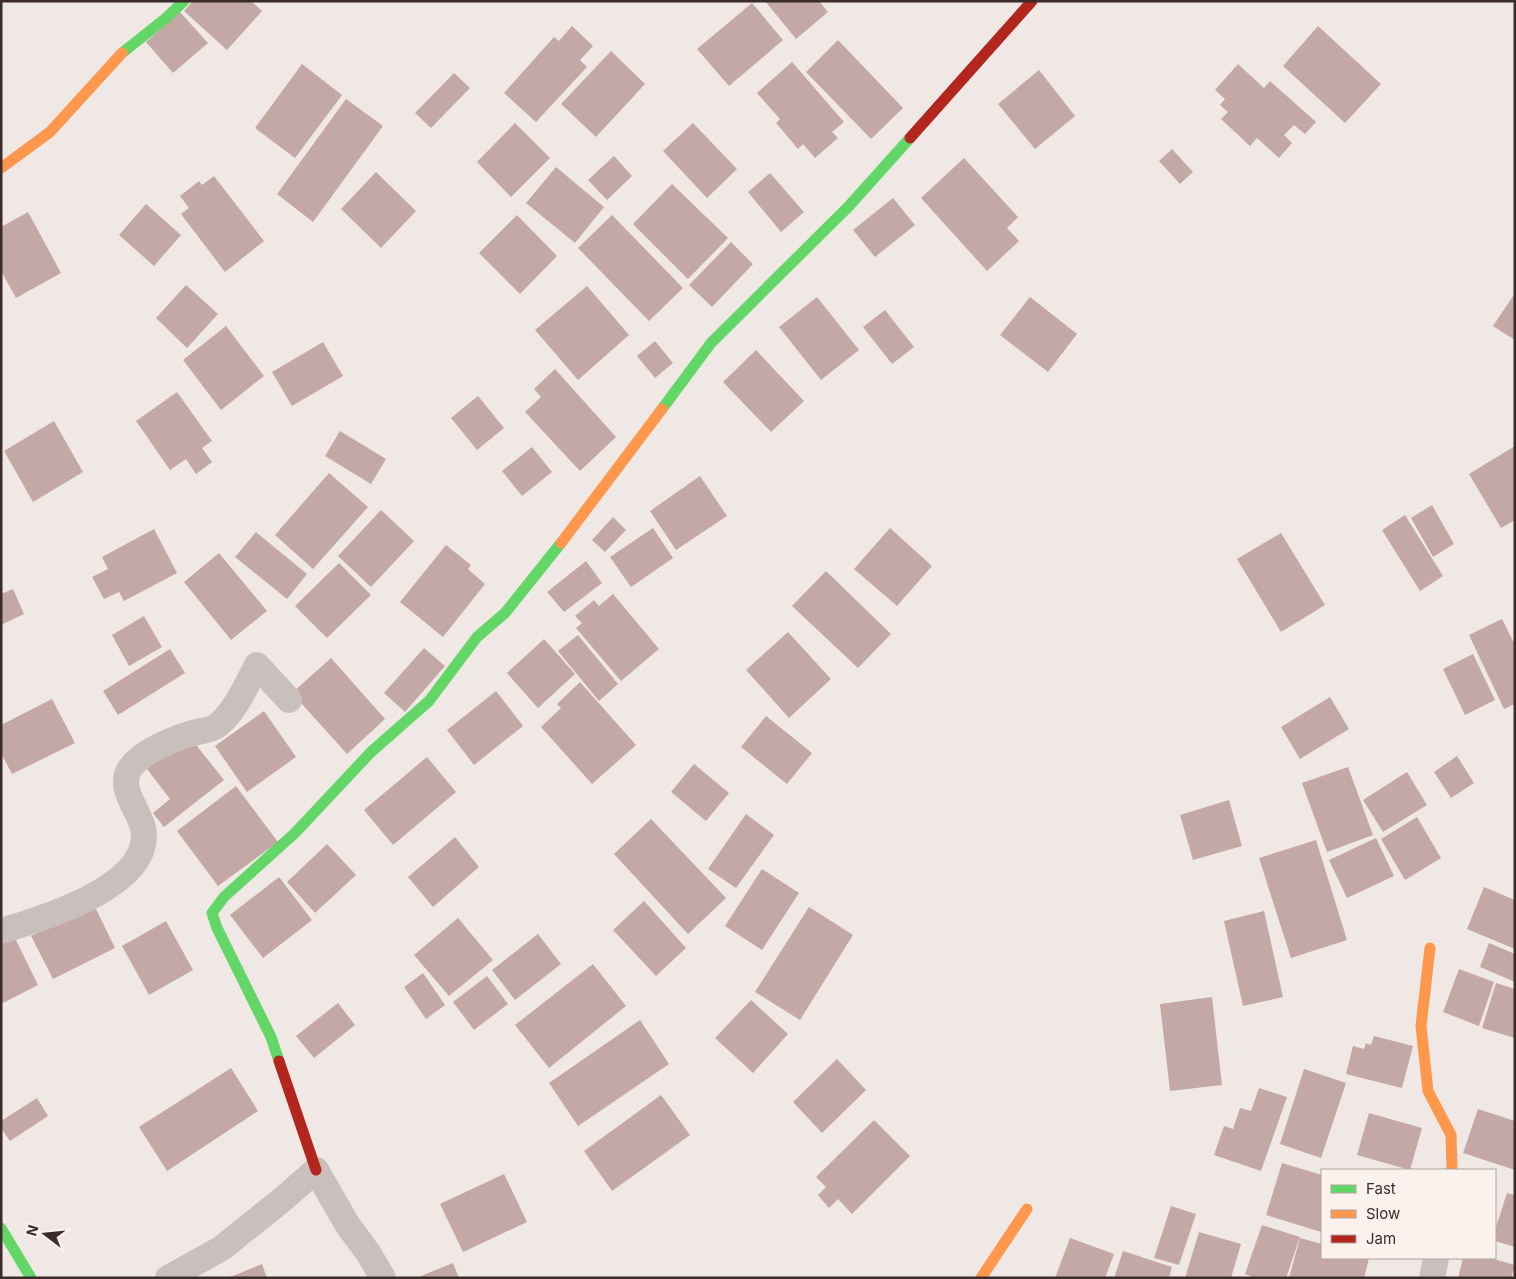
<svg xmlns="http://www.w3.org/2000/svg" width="1516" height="1279" font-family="Inter,sans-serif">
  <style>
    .building { fill: #c3a8a6 }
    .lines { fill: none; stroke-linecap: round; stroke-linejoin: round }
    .street { stroke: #c9c0bd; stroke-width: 26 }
    .fast { stroke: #63d668; stroke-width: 11 }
    .slow { stroke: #ff974d; stroke-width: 11 }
    .jam { stroke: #b3261e; stroke-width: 11 }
  </style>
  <rect width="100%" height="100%" fill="#f0e8e4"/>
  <!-- building -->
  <path class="building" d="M193,1H251L262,11L227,50L184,11Z
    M765,1H819L828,12L796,39Z
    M752,3L783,40L729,86L697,49Z
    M180,12L208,43L173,73L146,42Z
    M572,26L593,46L580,60L587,67L536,122L504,93L554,37L559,41Z
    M1318,26L1381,84L1345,123L1283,66Z
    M838,40L903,108L871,139L806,72Z
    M611,51L645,84L596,137L561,104Z
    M792,62L844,122L832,132L838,138L815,158L803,144L798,149L776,123L780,119L757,93Z
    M302,64L342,95L295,158L255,128Z
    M1238,64L1264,88L1270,81L1316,122L1305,134L1294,125L1284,135L1292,143L1279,158L1257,138L1250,146L1221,119L1228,112L1220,105L1225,99L1215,90Z
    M1039,70L1075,116L1035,149L998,104Z
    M454,73L470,88L431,128L415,113Z
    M346,99L383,126L313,222L277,194Z
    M515,123L550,158L511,197L477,162Z
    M693,123L737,169L707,198L663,151Z
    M1172,149L1193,172L1180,184L1159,161Z
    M614,156L632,176L607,200L588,180Z
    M964,158L1018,217L1007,228L1019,241L987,271L921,198Z
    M556,167L604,207L575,243L526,203Z
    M376,172L416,211L381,248L341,209Z
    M770,173L804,212L781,232L748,192Z
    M214,176L264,241L225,272L181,214L189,208L180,196L199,181L202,185Z
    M672,184L728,238L688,279L633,224Z
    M893,198L915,225L875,257L853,230Z
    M146,204L181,235L154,266L119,235Z
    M28,212L61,273L16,298L1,271V227Z
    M517,215L557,256L520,294L479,253Z
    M612,215L683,288L649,321L578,248Z
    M731,242L753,264L712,307L689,285Z
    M186,285L218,314L187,348L156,318Z
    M587,286L629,335L578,380L535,330Z
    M1515,293V340L1493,326Z
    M817,297L859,350L821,380L779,327Z
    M1030,297L1077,334L1048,372L1000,335Z
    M885,310L914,347L892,364L863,327Z
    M226,326L264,376L221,410L183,360Z
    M655,341L673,363L655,378L637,356Z
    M323,342L343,376L292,406L272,372Z
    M756,350L804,401L771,432L723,382Z
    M555,369L616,437L580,471L525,412L541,397L534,389Z
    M177,392L212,441L202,448L212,462L196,474L186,459L170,470L136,421Z
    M478,396L504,428L477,450L451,418Z
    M54,421L83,472L33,502L4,451Z
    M340,431L386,459L371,484L325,456Z
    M1515,446V520L1501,528L1469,474Z
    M532,447L552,472L522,496L502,471Z
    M329,473L368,507L313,569L275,535Z
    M700,476L727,516L676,550L650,511Z
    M1432,505L1454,544L1433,557L1411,518Z
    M381,510L414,541L371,587L338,556Z
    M1405,515L1443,576L1420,591L1382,530Z
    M613,517L626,530L605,552L592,540Z
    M653,528L673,558L631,587L610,557Z
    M890,528L932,566L897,606L854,569Z
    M154,529L177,573L124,601L119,592L104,599L92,577L108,569L102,557Z
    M256,532L307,574L287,599L235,557Z
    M1281,533L1325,605L1281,632L1237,559Z
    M446,545L471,565L468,569L485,584L443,637L400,602Z
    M219,553L267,611L231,640L184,582Z
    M586,561L602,583L564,612L547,592Z
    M339,563L371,595L327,638L295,606Z
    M826,571L891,634L858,668L792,606Z
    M13,589L24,614L1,625V594Z
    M613,594L659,649L621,681L576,628L582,623L575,616L594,600L599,606Z
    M144,616L162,647L129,666L112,635Z
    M1502,619L1515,645V704L1504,709L1469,635Z
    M788,632L831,679L789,718L746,670Z
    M578,635L618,684L599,701L558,651Z
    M544,639L575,674L538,708L507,673Z
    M424,648L445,666L405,712L384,693Z
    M170,649L185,673L118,715L103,691Z
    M1473,654L1495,700L1465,715L1443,669Z
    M331,658L385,719L347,754L292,693Z
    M580,682L636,745L592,784L541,727L561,708L557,704Z
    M496,691L523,726L474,765L447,730Z
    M1330,697L1349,729L1300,759L1281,727Z
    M52,699L75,743L12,774L1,753V725Z
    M264,711L296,757L247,792L215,746Z
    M766,716L812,753L787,784L741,747Z
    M189,736L224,780L164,827L153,813L170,799L147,769Z
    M1457,756L1474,783L1451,798L1434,772Z
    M427,757L456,792L393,845L364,810Z
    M694,764L729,793L706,821L671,792Z
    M1348,767L1373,835L1327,852L1302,783Z
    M1407,772L1427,805L1383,832L1363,800Z
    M236,786L278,842L218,886L177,831Z
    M1229,800L1242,846L1193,860L1180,815Z
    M746,814L774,835L736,888L708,869Z
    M1417,817L1441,858L1405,880L1381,839Z
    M651,819L726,898L688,934L614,854Z
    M455,837L479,867L433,907L408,877Z
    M1376,838L1394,876L1347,898L1329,860Z
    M1316,840L1347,940L1291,958L1259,858Z
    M327,844L356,875L315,913L287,882Z
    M762,869L799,893L762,950L725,926Z
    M279,877L312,920L263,958L230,915Z
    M1484,887L1515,900V949L1467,929Z
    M644,901L686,948L656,976L613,930Z
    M94,905L115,948L53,979L31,936Z
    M809,907L853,935L800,1020L755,992Z
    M1264,911L1283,997L1243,1006L1224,921Z
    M458,918L493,960L449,996L414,955Z
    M166,921L193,970L149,995L122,946Z
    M11,930L38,985L3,1003L1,998V935Z
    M538,934L561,964L515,1000L492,970Z
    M1489,943L1515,954V982L1480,967Z
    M593,964L626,1006L549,1068L515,1025Z
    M1459,969L1494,982L1479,1026L1443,1012Z
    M423,973L445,1005L426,1019L404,987Z
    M487,976L508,1004L474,1030L453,1002Z
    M1496,983L1515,989V1038L1482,1028Z
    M1212,997L1222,1085L1170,1091L1160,1004Z
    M751,1000L788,1034L753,1073L715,1038Z
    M338,1003L355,1025L314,1058L296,1036Z
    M640,1020L669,1064L578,1126L549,1083Z
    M1374,1036L1413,1046L1402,1088L1346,1074L1353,1046L1364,1049L1366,1043L1371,1045Z
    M837,1059L866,1090L822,1133L793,1102Z
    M231,1068L258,1111L167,1171L139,1127Z
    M1304,1069L1346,1083L1321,1158L1280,1144Z
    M1259,1088L1287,1097L1261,1171L1214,1155L1224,1126L1233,1129L1240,1108L1251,1111Z
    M661,1095L690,1135L612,1191L584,1151Z
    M37,1098L48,1116L10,1141L1,1128V1121Z
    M1478,1109L1515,1121V1170L1463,1153Z
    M1369,1113L1422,1128L1410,1170L1357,1155Z
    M874,1120L910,1156L852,1214L838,1199L829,1208L818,1195L826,1187L816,1177Z
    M1282,1163L1322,1175V1227L1321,1232L1266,1215Z
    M504,1174L527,1222L463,1252L440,1204Z
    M1507,1193L1515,1195V1247L1495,1241V1230Z
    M1171,1206L1196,1214L1179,1265L1154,1258Z
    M1262,1225L1300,1237L1286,1278H1255L1245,1274Z
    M1199,1232L1241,1244L1231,1278H1185Z
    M1070,1238L1114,1254L1105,1278H1055Z
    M1300,1238L1322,1244V1258H1369L1364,1278H1289Z
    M1123,1251L1172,1267L1169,1278H1114Z
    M1463,1258H1490L1515,1265L1511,1278H1458Z
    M453,1263L459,1278H416Z
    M262,1264L267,1278H228Z"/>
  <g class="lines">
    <!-- street -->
    <path class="street" d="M1,931C42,919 155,885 143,828C139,810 116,786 131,767C143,751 173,739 193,733C200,731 212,730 218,725C236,710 246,686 257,665L289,700
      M168,1278L222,1248L283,1199L316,1170L347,1224L369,1254L383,1278
      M1432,1278L1436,1258"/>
    <!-- fast -->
    <path class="fast" d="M122,53L166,18L184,1
      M662,409L711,343L849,206L910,138
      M279,1061L271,1037L217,928L212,913L224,897L295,833L371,752L429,701L477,637L505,613L561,543
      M1,1228L31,1278"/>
    <!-- slow -->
    <path class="slow" d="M1,168L50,132L122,53
      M561,543L662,409
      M1430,948L1421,1026L1428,1091L1451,1135L1452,1170
      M981,1278L1027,1209"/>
    <!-- jam -->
    <path class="jam" d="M910,138L1032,1
      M279,1061L316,1170"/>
  </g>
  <!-- border -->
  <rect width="1516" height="1279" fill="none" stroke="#3b2c2b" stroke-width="5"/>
  <!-- legend -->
  <rect x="1321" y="1169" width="175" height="90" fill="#fbf2ed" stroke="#aea39f"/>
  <rect x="1331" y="1185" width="25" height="8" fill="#63d668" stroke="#aea39f"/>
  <text x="1366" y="1194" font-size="15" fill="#3b2c2b">Fast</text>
  <rect x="1331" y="1210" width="25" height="8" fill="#ff974d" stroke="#aea39f"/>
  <text x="1366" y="1219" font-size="15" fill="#3b2c2b">Slow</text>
  <rect x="1331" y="1235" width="25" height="8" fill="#b3261e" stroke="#aea39f"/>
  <text x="1366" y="1244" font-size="15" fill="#3b2c2b">Jam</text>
  <!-- north arrow -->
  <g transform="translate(45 1234) rotate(286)" stroke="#fbf2ed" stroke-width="4" paint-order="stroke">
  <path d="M0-4L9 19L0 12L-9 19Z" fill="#3b2c2b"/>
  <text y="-8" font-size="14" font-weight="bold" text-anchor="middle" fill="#3b2c2b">N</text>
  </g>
</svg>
